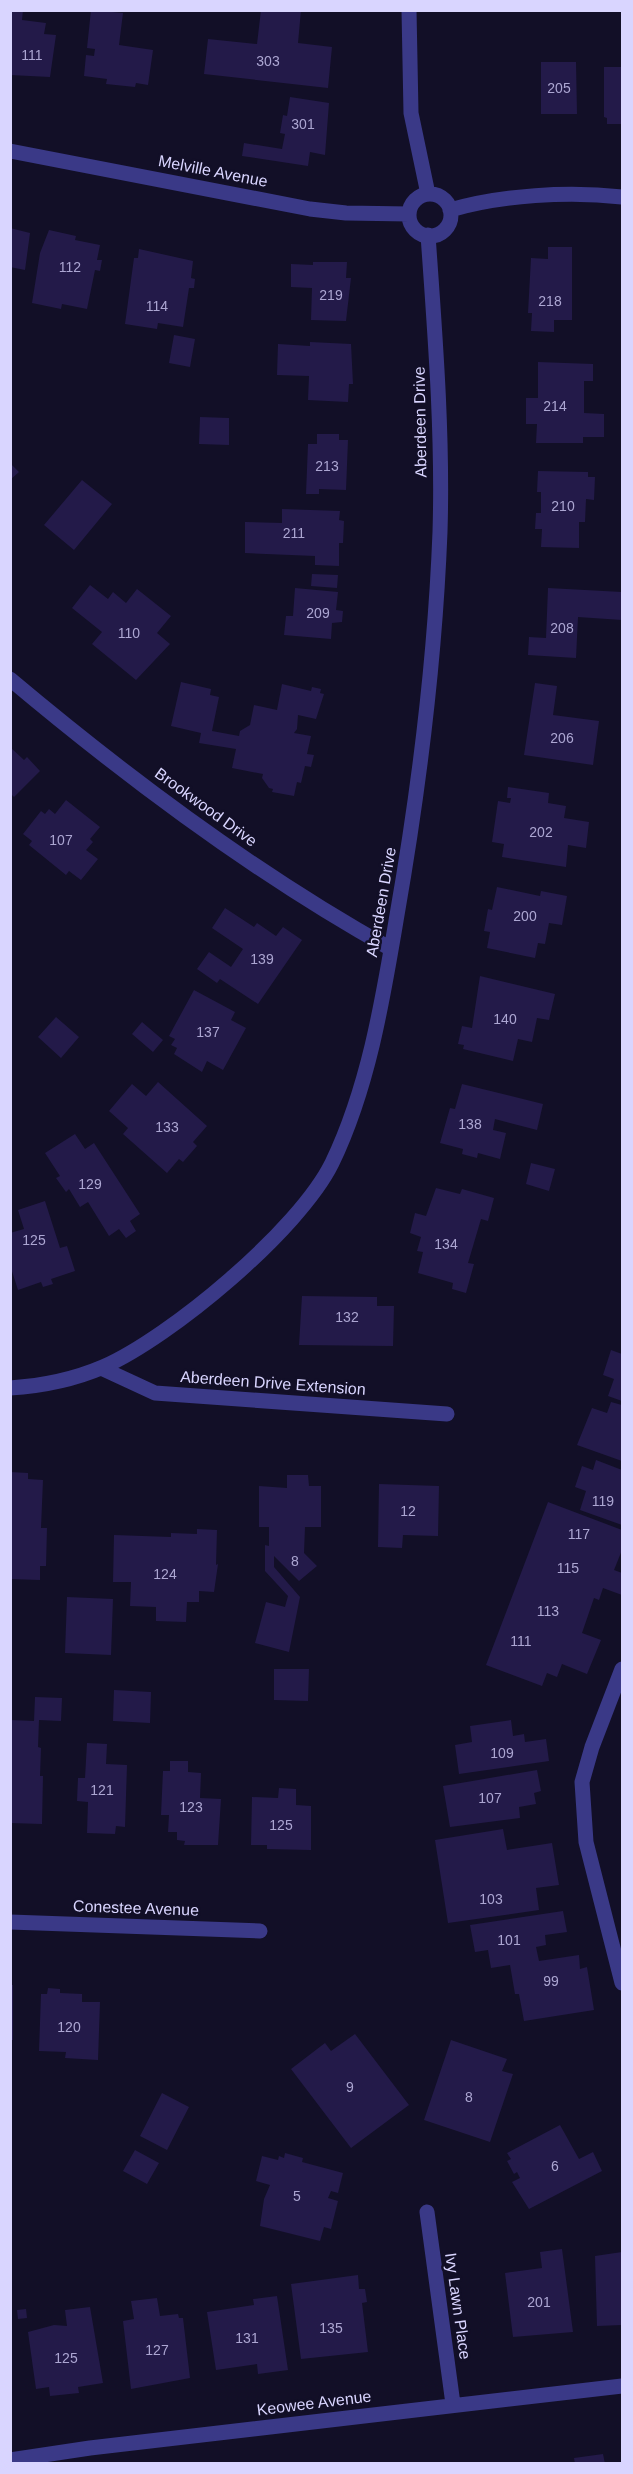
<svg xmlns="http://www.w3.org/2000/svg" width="633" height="2474" font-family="Helvetica,sans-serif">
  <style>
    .building { fill: #231a49 }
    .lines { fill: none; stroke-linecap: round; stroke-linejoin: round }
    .minor { stroke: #3a3987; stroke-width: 15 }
    .labels { text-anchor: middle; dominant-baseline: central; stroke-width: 5; stroke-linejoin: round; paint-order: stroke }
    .number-label { font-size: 14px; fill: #aca6d2 }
    .street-label { font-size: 16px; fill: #d9d5ff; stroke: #120f27 }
  </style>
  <rect width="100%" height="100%" fill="#120f27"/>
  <!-- building -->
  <path class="building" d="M10,10H23L22,20L46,23L44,34L56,35L50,77L10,75Z
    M91,10L123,13L119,45L153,50L148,85L136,83L135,87L106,84L107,79L84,76L86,55L94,56L95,49L87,48Z
    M261,10H301L298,43L332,47L328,88L204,74L208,39L257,44Z
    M541,62H576L577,114H541Z
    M604,67H622V124H607V118L604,117Z
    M290,97L329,103L325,155L310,152L308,166L242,156L244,143L282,149L285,134L280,133L283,115L287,116Z
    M10,228L30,233L25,270L10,267Z
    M49,230L76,236L75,240L100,245L97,260H102L100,271L95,270L87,309L62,304L61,309L32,303L40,253Z
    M548,247H572V320H554V332L531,331L532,313H528L531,258L548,259Z
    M139,249L193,261L191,278L195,279L194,288H189L183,327L158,323L157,329L125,324L134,258H138Z
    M313,262H347L346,278H351L346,321L311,320L312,288L291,287V264L313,265Z
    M174,335L195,339L190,367L169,363Z
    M310,342L351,344L353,384H349L348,402L308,400L309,376L277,375L278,344L310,346Z
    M538,362L593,364V381H584V413L604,414V437H583V443H536L537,424H526V398H538Z
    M200,417L229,418V445L199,444Z
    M317,434H339V440H348L346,490L319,489V494H306L308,444H317Z
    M10,463L19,472L10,480Z
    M538,471L588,472V477H595L594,500L586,499L585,522H579V548L541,547L542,529H535L536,513H541V492H537Z
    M82,480L112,504L74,550L44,525Z
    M282,509L340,511L339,520L344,521L343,543H339V566L315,565V556L245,553V522L282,523Z
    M312,574L338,575L337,588L311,586Z
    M90,585L108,599L113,592L126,603L137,589L171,616L157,633L170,644L136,680L92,644L102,632L72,608Z
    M295,588L338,592L336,610L343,611L342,622L332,623L331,639L284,635L286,616H293Z
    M548,588L622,592V620L578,617L576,658L528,655L529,637L546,638Z
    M181,682L211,689L210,695L219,697L212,731L239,736L240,731L250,725L254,705L277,710L282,684L311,691L312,687L321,689L320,693L324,694L316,719L298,715L297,729L294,733L311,736L307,754L314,755L311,767L305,766L301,783L297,782L294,796L272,792L273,789L269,788L262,778L263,774L232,768L236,749L199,743L201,733L171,726Z
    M535,683L557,686L553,715L599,721L593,765L524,755Z
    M10,747L24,760L27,757L40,771L14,797L10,793Z
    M508,787L549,793L548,803L566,806L564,818L589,822L586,848L568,845L566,867L502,857L504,844L492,842L498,801L510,803L511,798H507Z
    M66,800L100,827L90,839L93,842L86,850L98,859L81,880L69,871L66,875L29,845L32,841L23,834L41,811L45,814L49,809L55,814Z
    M497,887L540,896L541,891L567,896L562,925L549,923L545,944L538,943L535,958L487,948L490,932L484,931L488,909L492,910Z
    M225,908L254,927L257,923L276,936L283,927L302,940L258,1004L220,979L217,983L197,969L209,952L231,967L243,949L212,928Z
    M480,976L555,994L549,1020L537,1018L532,1042L518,1039L513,1061L463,1049L464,1045L458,1044L462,1026L472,1028Z
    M194,990L235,1012L231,1020L246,1028L223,1070L207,1061L202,1072L174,1054L177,1048L171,1045L175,1039L169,1036Z
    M56,1017L79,1037L61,1058L38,1037Z
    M142,1022L163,1040L153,1052L132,1034Z
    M158,1082L207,1126L193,1142L197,1146L183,1162L179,1159L167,1173L123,1134L128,1128L109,1111L132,1084L146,1096Z
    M462,1084L543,1104L537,1130L495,1119L493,1130L506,1133L500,1159L478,1153L477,1158L462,1154L463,1149L440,1143L450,1108L455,1109Z
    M75,1134L85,1149L94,1143L140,1214L130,1221L136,1231L126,1238L119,1229L109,1236L88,1202L80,1207L69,1189L66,1192L56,1178L60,1176L45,1153Z
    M531,1163L555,1169L549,1191L526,1184Z
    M436,1188L460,1194L462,1189L494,1198L488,1221L481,1219L468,1263L474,1264L466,1293L452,1289L453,1283L418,1273L423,1252L417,1251L421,1237L410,1233L415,1213L426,1216Z
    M45,1201L60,1248L67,1246L75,1271L51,1279L53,1284L43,1287L41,1282L18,1290L10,1265V1233L24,1229L18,1210Z
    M302,1296L377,1297V1306H394L393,1346L299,1345Z
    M611,1350L622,1354V1401L608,1396L614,1379L603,1375Z
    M611,1402L622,1405V1461L577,1445L592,1408L607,1413Z
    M596,1460L622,1470V1525L580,1510L586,1491L575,1487L582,1466L593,1470Z
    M10,1472L28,1473V1479L43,1480L41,1528H47L46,1566H40V1580L10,1579Z
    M287,1475H308L309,1486H321V1527H305L304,1553L317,1566L299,1581L274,1556V1567L300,1597L289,1652L255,1643L266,1602L285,1607L288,1596L265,1571V1545L269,1546V1527H259V1486L287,1488Z
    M379,1484L439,1486L438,1536L403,1535L402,1548L378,1547Z
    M548,1502L622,1530V1550L614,1570L622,1573V1595L603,1588L599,1600L594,1598L582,1633L601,1640L587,1674L562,1664L557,1677L547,1673L542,1686L486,1665Z
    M197,1529L217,1530L216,1565L218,1564L214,1592L199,1591V1602H187L186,1622L156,1621V1607L130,1606L131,1582H113L114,1535L171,1537V1533L197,1534Z
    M67,1597L113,1599L111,1655L65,1653Z
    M274,1669H309L308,1701L274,1700Z
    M114,1690L151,1692L150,1723L113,1721Z
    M35,1697L62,1698L61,1721L39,1720L38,1747L41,1748L40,1776H43L42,1824L10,1823V1720L34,1721Z
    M511,1720L513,1736L524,1734L525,1742L546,1739L549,1761L459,1774L455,1745L472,1742L470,1726Z
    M87,1743L107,1744L106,1764L127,1765L125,1827L116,1826L115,1834L87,1833L88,1802L77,1801L78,1778H85Z
    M170,1761H188V1772L201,1773L200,1798L221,1799L218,1845H184L185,1841L177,1840V1832H168L169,1815H161L163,1771H170Z
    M537,1770L541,1791L534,1793L536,1804L519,1807L520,1818L450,1827L443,1786Z
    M279,1788L296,1789V1805L311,1806V1850L267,1849V1845H251L252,1797L278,1798Z
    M503,1829L507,1850L552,1843L559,1885L536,1888L539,1910L448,1923L435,1840Z
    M563,1911L567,1932L545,1935L546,1945L536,1947L539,1961L579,1955L580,1969L587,1967L594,2010L524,2021L519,1994H515L510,1965L491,1968L488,1950L475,1952L470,1925Z
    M10,1985H13V2040H10Z
    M48,1988L60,1989V1993L82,1994V2002H100L98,2060L65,2058L66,2052L39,2051L41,1994H47Z
    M355,2034L409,2105L351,2148L291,2069L325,2043L331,2051Z
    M451,2040L507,2059L502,2071L513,2074L490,2142L424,2120Z
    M162,2093L189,2107L167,2150L140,2136Z
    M560,2125L579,2159L593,2152L602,2171L529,2209L512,2182L520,2178L517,2172L514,2174L507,2161L511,2159L507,2153Z
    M135,2150L159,2163L147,2184L123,2171Z
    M285,2153L303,2158L302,2162L343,2173L338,2193L331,2191L328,2198L338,2201L331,2229L324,2227L320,2241L260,2226L264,2199L270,2185L256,2181L262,2156L278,2160L279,2156L284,2158Z
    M562,2249L573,2332L513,2337L505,2273L542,2268L540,2252Z
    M622,2252V2325L597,2326L595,2256Z
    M358,2275L359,2289H365L367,2302L362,2303L368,2352L301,2359L291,2284Z
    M277,2296L288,2370L258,2374L257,2364L216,2370L207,2312L254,2305L253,2299Z
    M157,2298L160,2316L178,2314L179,2318H183L190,2378L131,2389L123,2321L134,2319L131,2301Z
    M90,2307L103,2383L78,2387L79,2393L50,2396L49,2387L36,2389L28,2332L54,2325L67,2326L65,2310Z
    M26,2309L27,2318L18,2319L17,2310Z
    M603,2454L605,2464H575L574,2458Z"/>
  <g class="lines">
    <!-- minor -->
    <path class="minor" d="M409,10L411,113L428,194
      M10,151L310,209L346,213L409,214
      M409 215a21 21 0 1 1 42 0a21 21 0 1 1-42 0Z
      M450,210C502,195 568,191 622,197
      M10,679C129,779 256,874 391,949
      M101,1368L155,1393L447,1414
      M10,1388C41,1386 75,1379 103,1367C171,1337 299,1230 332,1163C369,1086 383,998 397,915C419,789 435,660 440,532C443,434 435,334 428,235
      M622,1669L592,1747L582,1782L586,1842L622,1983
      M10,1922L260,1931
      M427,2212L453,2404
      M10,2460L90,2448L622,2386"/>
  </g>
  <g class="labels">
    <!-- number labels -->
    <g class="number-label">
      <text x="32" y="55">111</text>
      <text x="268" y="61">303</text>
      <text x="559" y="88">205</text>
      <text x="303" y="124">301</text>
      <text x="70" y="267">112</text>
      <text x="331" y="295">219</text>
      <text x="550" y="301">218</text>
      <text x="157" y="306">114</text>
      <text x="555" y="406">214</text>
      <text x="327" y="466">213</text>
      <text x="563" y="506">210</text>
      <text x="294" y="533">211</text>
      <text x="318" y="613">209</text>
      <text x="562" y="628">208</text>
      <text x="129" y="633">110</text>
      <text x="562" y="738">206</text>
      <text x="541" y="832">202</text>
      <text x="61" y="840">107</text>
      <text x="525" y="916">200</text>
      <text x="262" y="959">139</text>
      <text x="505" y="1019">140</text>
      <text x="208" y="1032">137</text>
      <text x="470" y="1124">138</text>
      <text x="167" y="1127">133</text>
      <text x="90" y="1184">129</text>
      <text x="34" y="1240">125</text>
      <text x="446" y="1244">134</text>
      <text x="347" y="1317">132</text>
      <text x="603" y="1501">119</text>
      <text x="408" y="1511">12</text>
      <text x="579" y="1534">117</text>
      <text x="295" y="1561">8</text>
      <text x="568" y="1568">115</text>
      <text x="165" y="1574">124</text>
      <text x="548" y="1611">113</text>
      <text x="521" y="1641">111</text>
      <text x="502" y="1753">109</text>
      <text x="102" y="1790">121</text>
      <text x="490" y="1798">107</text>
      <text x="191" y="1807">123</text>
      <text x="281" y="1825">125</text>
      <text x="491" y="1899">103</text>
      <text x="509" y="1940">101</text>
      <text x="551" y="1981">99</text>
      <text x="69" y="2027">120</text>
      <text x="350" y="2087">9</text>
      <text x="469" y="2097">8</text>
      <text x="555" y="2166">6</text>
      <text x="297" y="2196">5</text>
      <text x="539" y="2302">201</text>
      <text x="331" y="2328">135</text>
      <text x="247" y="2338">131</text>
      <text x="157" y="2350">127</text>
      <text x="66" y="2358">125</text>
    </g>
    <!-- street labels -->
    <g class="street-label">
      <text transform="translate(213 171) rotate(11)">Melville Avenue</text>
      <text transform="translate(420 422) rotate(-91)">Aberdeen Drive</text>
      <text transform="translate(206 807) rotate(36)">Brookwood Drive</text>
      <text transform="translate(381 902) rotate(-80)">Aberdeen Drive</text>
      <text transform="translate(273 1383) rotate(4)">Aberdeen Drive Extension</text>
      <text transform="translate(136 1908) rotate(2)">Conestee Avenue</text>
      <text transform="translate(458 2306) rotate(82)">Ivy Lawn Place</text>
      <text transform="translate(314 2403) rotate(-7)">Keowee Avenue</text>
    </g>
  </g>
  <!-- border -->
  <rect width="633" height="2474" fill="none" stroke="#d9d5ff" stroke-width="24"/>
</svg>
